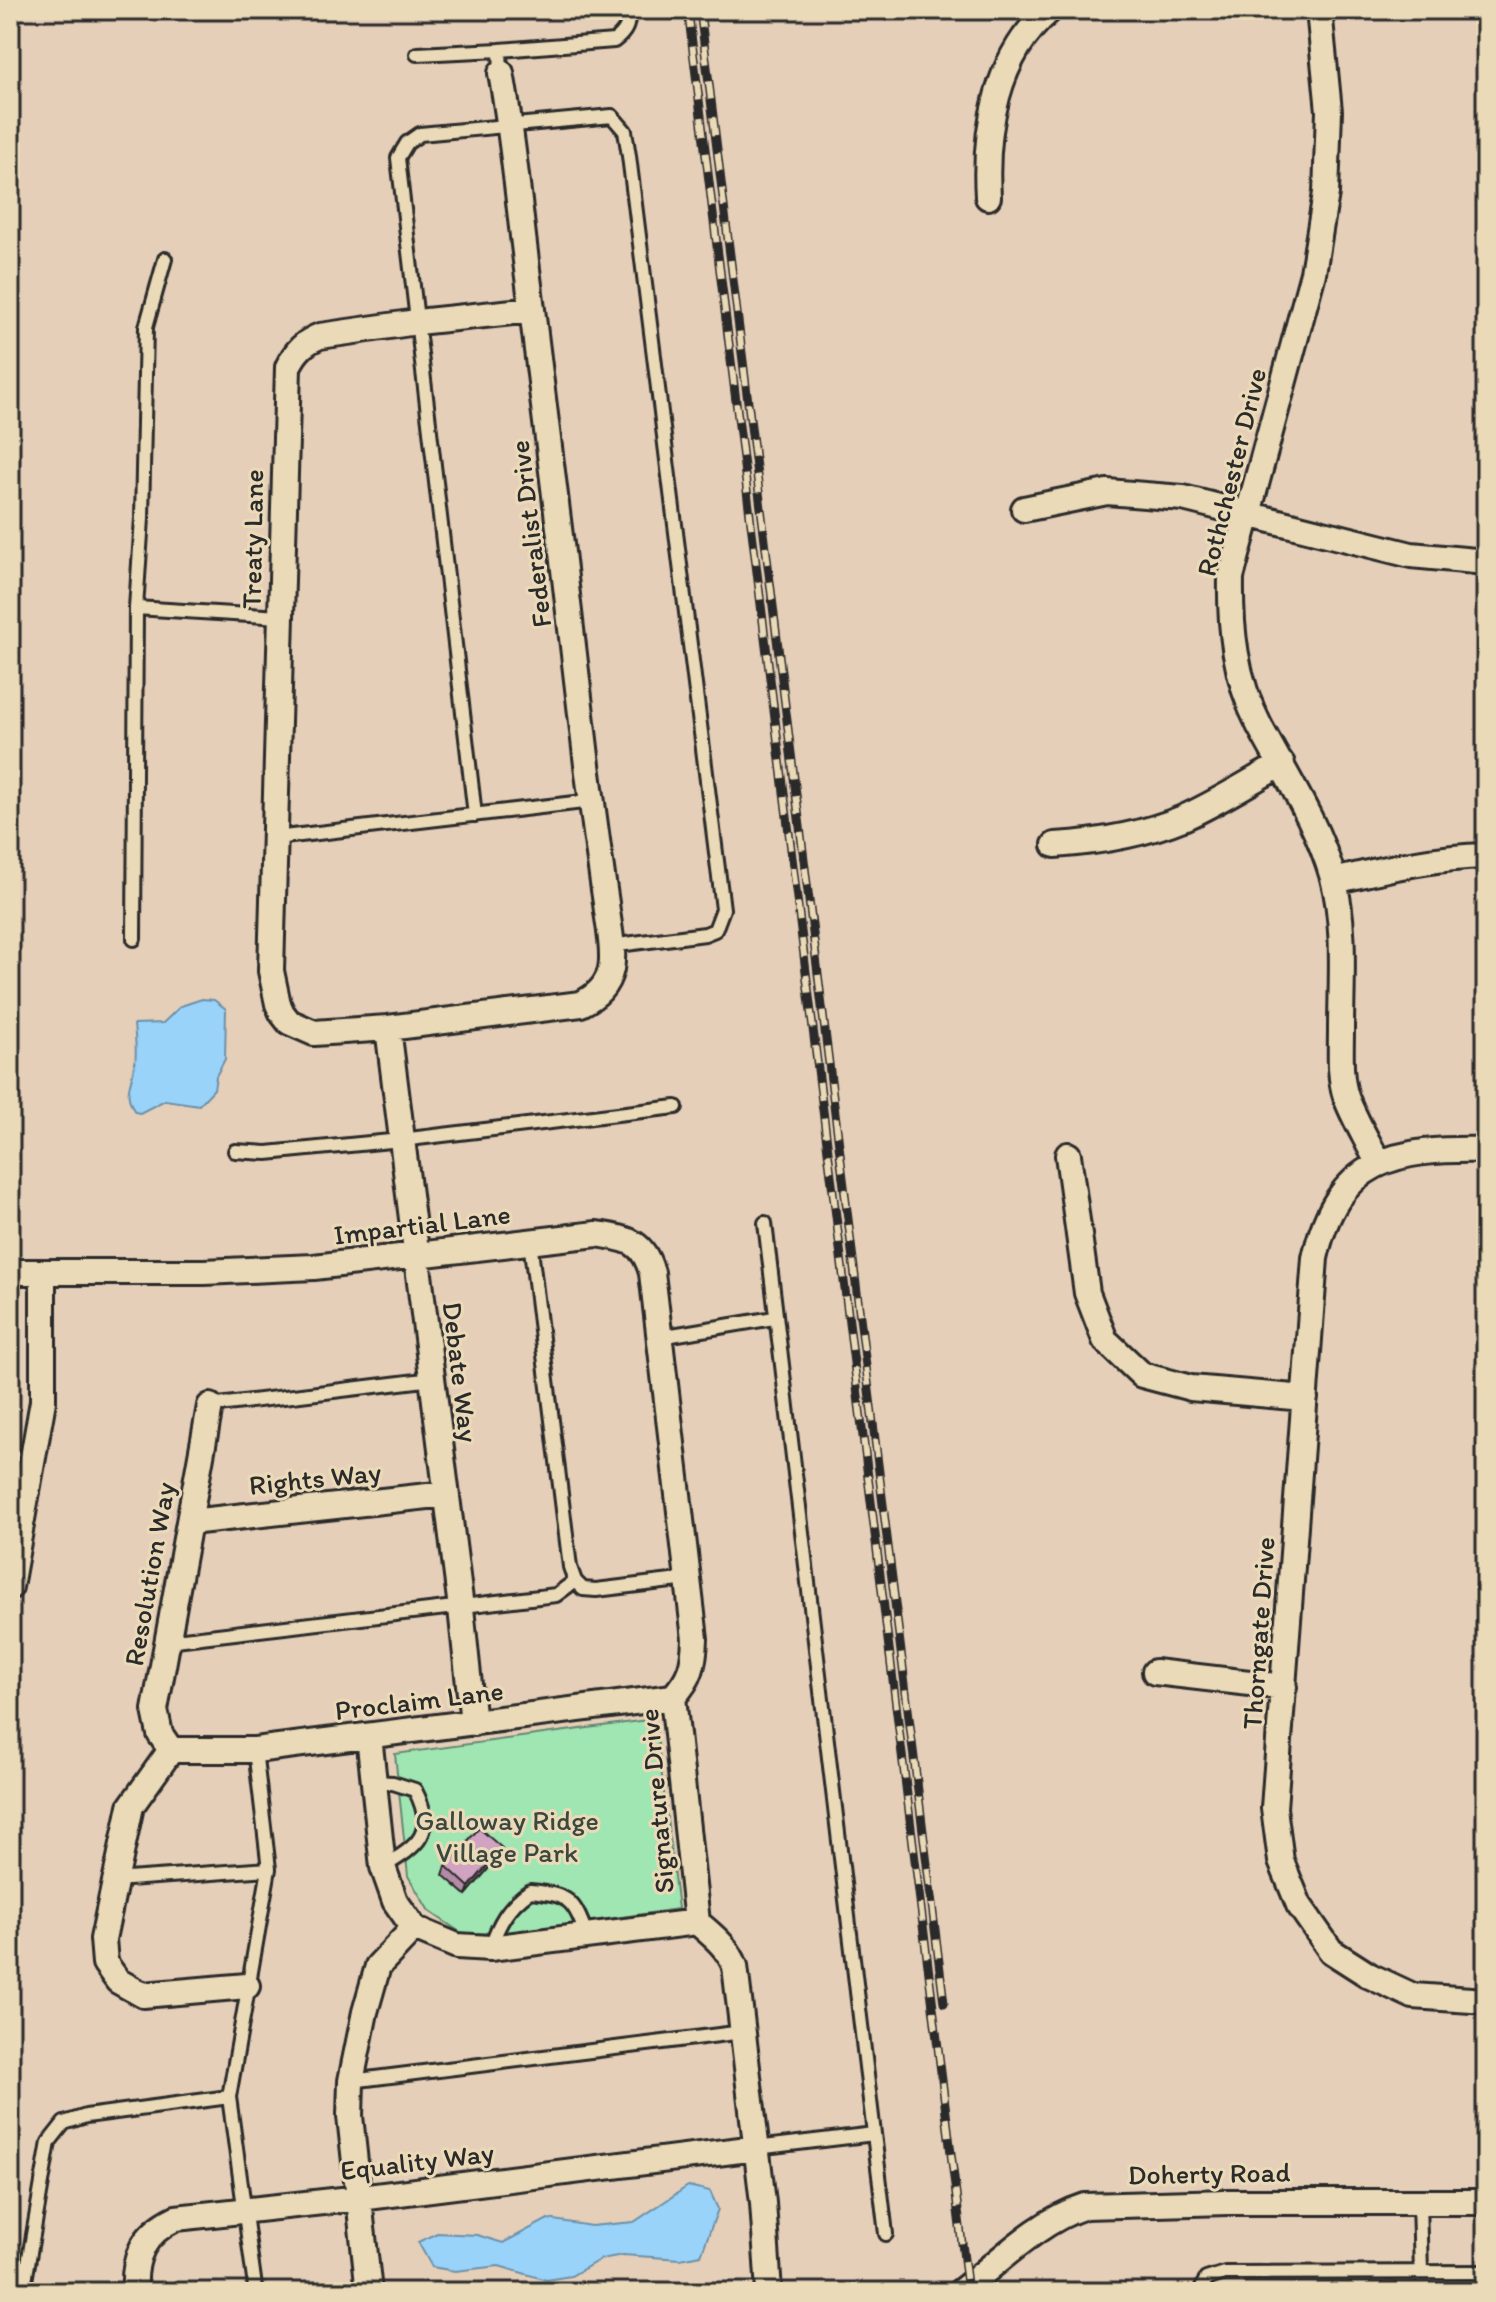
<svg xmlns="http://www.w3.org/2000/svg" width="1496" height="2302" font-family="Itim,sans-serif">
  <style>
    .green { fill: #9fe6b3; stroke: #65886f; stroke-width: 2 }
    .water { fill: #99d3f9; stroke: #6d90a7; stroke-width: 2 }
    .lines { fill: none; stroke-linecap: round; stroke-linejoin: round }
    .lane-casing { stroke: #2b2b2b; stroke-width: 18 }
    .street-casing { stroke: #2b2b2b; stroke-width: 30 }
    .lane { stroke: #ebdab7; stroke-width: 12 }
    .street { stroke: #ebdab7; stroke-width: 24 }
    .rail-casing { stroke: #2b2b2b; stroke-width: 9 }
    .rail { stroke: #ebdab7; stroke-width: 6; stroke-dasharray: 18; stroke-linecap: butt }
    .wall { fill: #b48ba7; stroke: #2b2b2b; stroke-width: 2 }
    .shaded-wall { fill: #927188; stroke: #2b2b2b; stroke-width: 2 }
    .building { fill: #d1a2c2; stroke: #2b2b2b; stroke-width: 2 }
    .labels { text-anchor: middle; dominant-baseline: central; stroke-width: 6; stroke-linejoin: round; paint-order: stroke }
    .street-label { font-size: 28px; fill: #2b2b2b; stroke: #ebdab7 }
    .park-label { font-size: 28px; fill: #3c473f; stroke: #ebdab7 }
  </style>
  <rect width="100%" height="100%" fill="#e6cfb9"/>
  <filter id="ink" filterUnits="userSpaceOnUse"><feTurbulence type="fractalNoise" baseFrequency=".0125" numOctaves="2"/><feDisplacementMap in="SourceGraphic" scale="16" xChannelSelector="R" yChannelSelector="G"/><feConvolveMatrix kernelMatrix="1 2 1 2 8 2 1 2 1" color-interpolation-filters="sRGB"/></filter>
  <g filter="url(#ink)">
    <!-- green -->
    <path class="green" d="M655,1719L678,1909L510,1933L463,1934L429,1911L408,1876L395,1754Z"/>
    <!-- water -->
    <path class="water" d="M202,999L214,1000L226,1009L225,1059L216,1076L214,1089L199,1105L165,1100L140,1113L135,1112C122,1091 132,1085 135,1063C137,1051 135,1037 134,1024L163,1023L181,1006Z
      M688,2186L710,2191L718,2209L701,2255L680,2259L623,2255L601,2259L571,2276L546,2280L499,2266L455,2271L432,2267L418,2242L437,2233L477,2235L503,2243L548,2219L591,2226L634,2222Z"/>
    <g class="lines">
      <!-- lane casing -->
      <g class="lane-casing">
        <path id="lane" d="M417,54L500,50
          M501,73L500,50L614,41C626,32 629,25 628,10
          M136,608L142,518L146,327L165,259
          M475,815L398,158L407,143L420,134L612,116L625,131L629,156L723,909L715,930L705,934L610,946
          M275,838L592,801
          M134,939L136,608L280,617
          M235,1151L267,1153L401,1140L676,1107
          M765,1223L886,2234
          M530,1241L570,1567L575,1581L583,1589L596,1590L688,1579
          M660,1337L774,1318
          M210,1406L433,1379
          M167,1641L556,1595L575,1581
          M255,1750L269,1869L229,2097L255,2287
          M373,1782L393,1783L415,1790C437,1833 419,1845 383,1867
          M114,1880L269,1869
          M490,1948C499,1923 508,1906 530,1891C570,1895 573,1899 587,1936
          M351,2081L743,2032
          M756,2148L874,2134
          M1419,2202L1421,2272
          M24,2287L49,2142L64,2123L86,2116L229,2097
          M1200,2292L1206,2279L1225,2273L1486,2272"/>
      </g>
      <!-- street casing -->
      <g class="street-casing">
        <path id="street" d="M1319,10L1329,111L1326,193L1313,273L1231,577C1230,628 1235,678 1259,725C1286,776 1317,822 1333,878C1346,926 1341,981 1341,1030C1341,1052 1339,1076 1346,1097C1354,1119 1368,1141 1378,1163
          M501,73C514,141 519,209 528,277C549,440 568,602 587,765C593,811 599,857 606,903C608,923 615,950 611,969C607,987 596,996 581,1004L388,1028L314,1033L289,1022L282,1013L278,1004L271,971L288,367C295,352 304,342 320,336L417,322L532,310
          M988,197C984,131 996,55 1050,10
          M1024,509L1107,492L1183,498L1411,555L1486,562
          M1055,845C1100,842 1142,835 1183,818C1217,803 1249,782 1282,764
          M1334,881C1385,869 1433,857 1486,856
          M388,1028L461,1608L473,1723
          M1486,1150C1396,1148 1337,1158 1315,1258L1274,1808L1281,1861L1299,1905L1331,1951L1370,1976L1413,1996L1486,2001
          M1068,1155L1087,1293L1105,1340L1142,1375L1191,1388L1305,1398
          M10,1272H204L314,1267L597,1234C628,1239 643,1240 652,1273L695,1639C694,1664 691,1678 673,1697L697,1922C713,1936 727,1946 735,1966L763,2203L769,2292
          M190,1522L446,1494
          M10,1587L43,1401V1272
          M1155,1672L1284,1687
          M171,1750H255L673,1697
          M171,1750L131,1806L103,1939L105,1963L118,1981L143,1995L247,1986
          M171,1750L160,1734L155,1710L210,1406
          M414,1928L457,1946L490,1948L697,1922
          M135,2292C133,2256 143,2234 176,2218L360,2198L756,2148
          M369,2292L350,2116L351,2081L365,2012L378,1966L414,1928L395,1901L383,1867L369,1736
          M960,2292C999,2262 1038,2221 1085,2206L1228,2202H1486"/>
      </g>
      <!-- lane -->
      <use href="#lane" class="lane"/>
      <!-- street -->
      <use href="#street" class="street"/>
      <!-- rail casing -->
      <g class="rail-casing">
        <path id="rail" d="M688,10L968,2292
          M700,10L944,2003"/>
      </g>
      <!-- rail -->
      <use href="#rail" class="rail"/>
    </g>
    <!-- wall -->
    <path class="wall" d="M499,1856L466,1895L443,1875L446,1866Z"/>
    <!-- shaded-wall -->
    <path class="shaded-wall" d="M502,1848L499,1856L466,1895L469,1887Z"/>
    <!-- building -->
    <path class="building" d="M479,1828L502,1848L469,1887L446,1866Z"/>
  </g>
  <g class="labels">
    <!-- street labels -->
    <g class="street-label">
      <text transform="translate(1231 472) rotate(-76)">Rothchester Drive</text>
      <text transform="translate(530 534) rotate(-97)">Federalist Drive</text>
      <text transform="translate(252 539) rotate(-89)">Treaty Lane</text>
      <text transform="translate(422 1224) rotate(-7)">Impartial Lane</text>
      <text transform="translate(461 1372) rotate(83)">Debate Way</text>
      <text transform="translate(315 1478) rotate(-6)">Rights Way</text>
      <text transform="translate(149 1574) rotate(-80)">Resolution Way</text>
      <text transform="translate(1258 1633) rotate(-86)">Thorngate Drive</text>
      <text transform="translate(419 1700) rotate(-7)">Proclaim Lane</text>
      <text transform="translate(656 1801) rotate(-95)">Signature Drive</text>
      <text transform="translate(417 2161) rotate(-7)">Equality Way</text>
      <text transform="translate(1209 2173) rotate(-1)">Doherty Road</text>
    </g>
    <!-- park labels -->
    <g class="park-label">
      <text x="507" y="1820">Galloway Ridge<tspan x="507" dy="32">Village Park</tspan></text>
    </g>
  </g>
  <!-- margin -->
  <rect width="1496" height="2302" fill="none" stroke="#ebdab7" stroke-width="40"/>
  <rect x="20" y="20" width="1456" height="2262" fill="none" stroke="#2b2b2b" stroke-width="3" filter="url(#ink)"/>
</svg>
